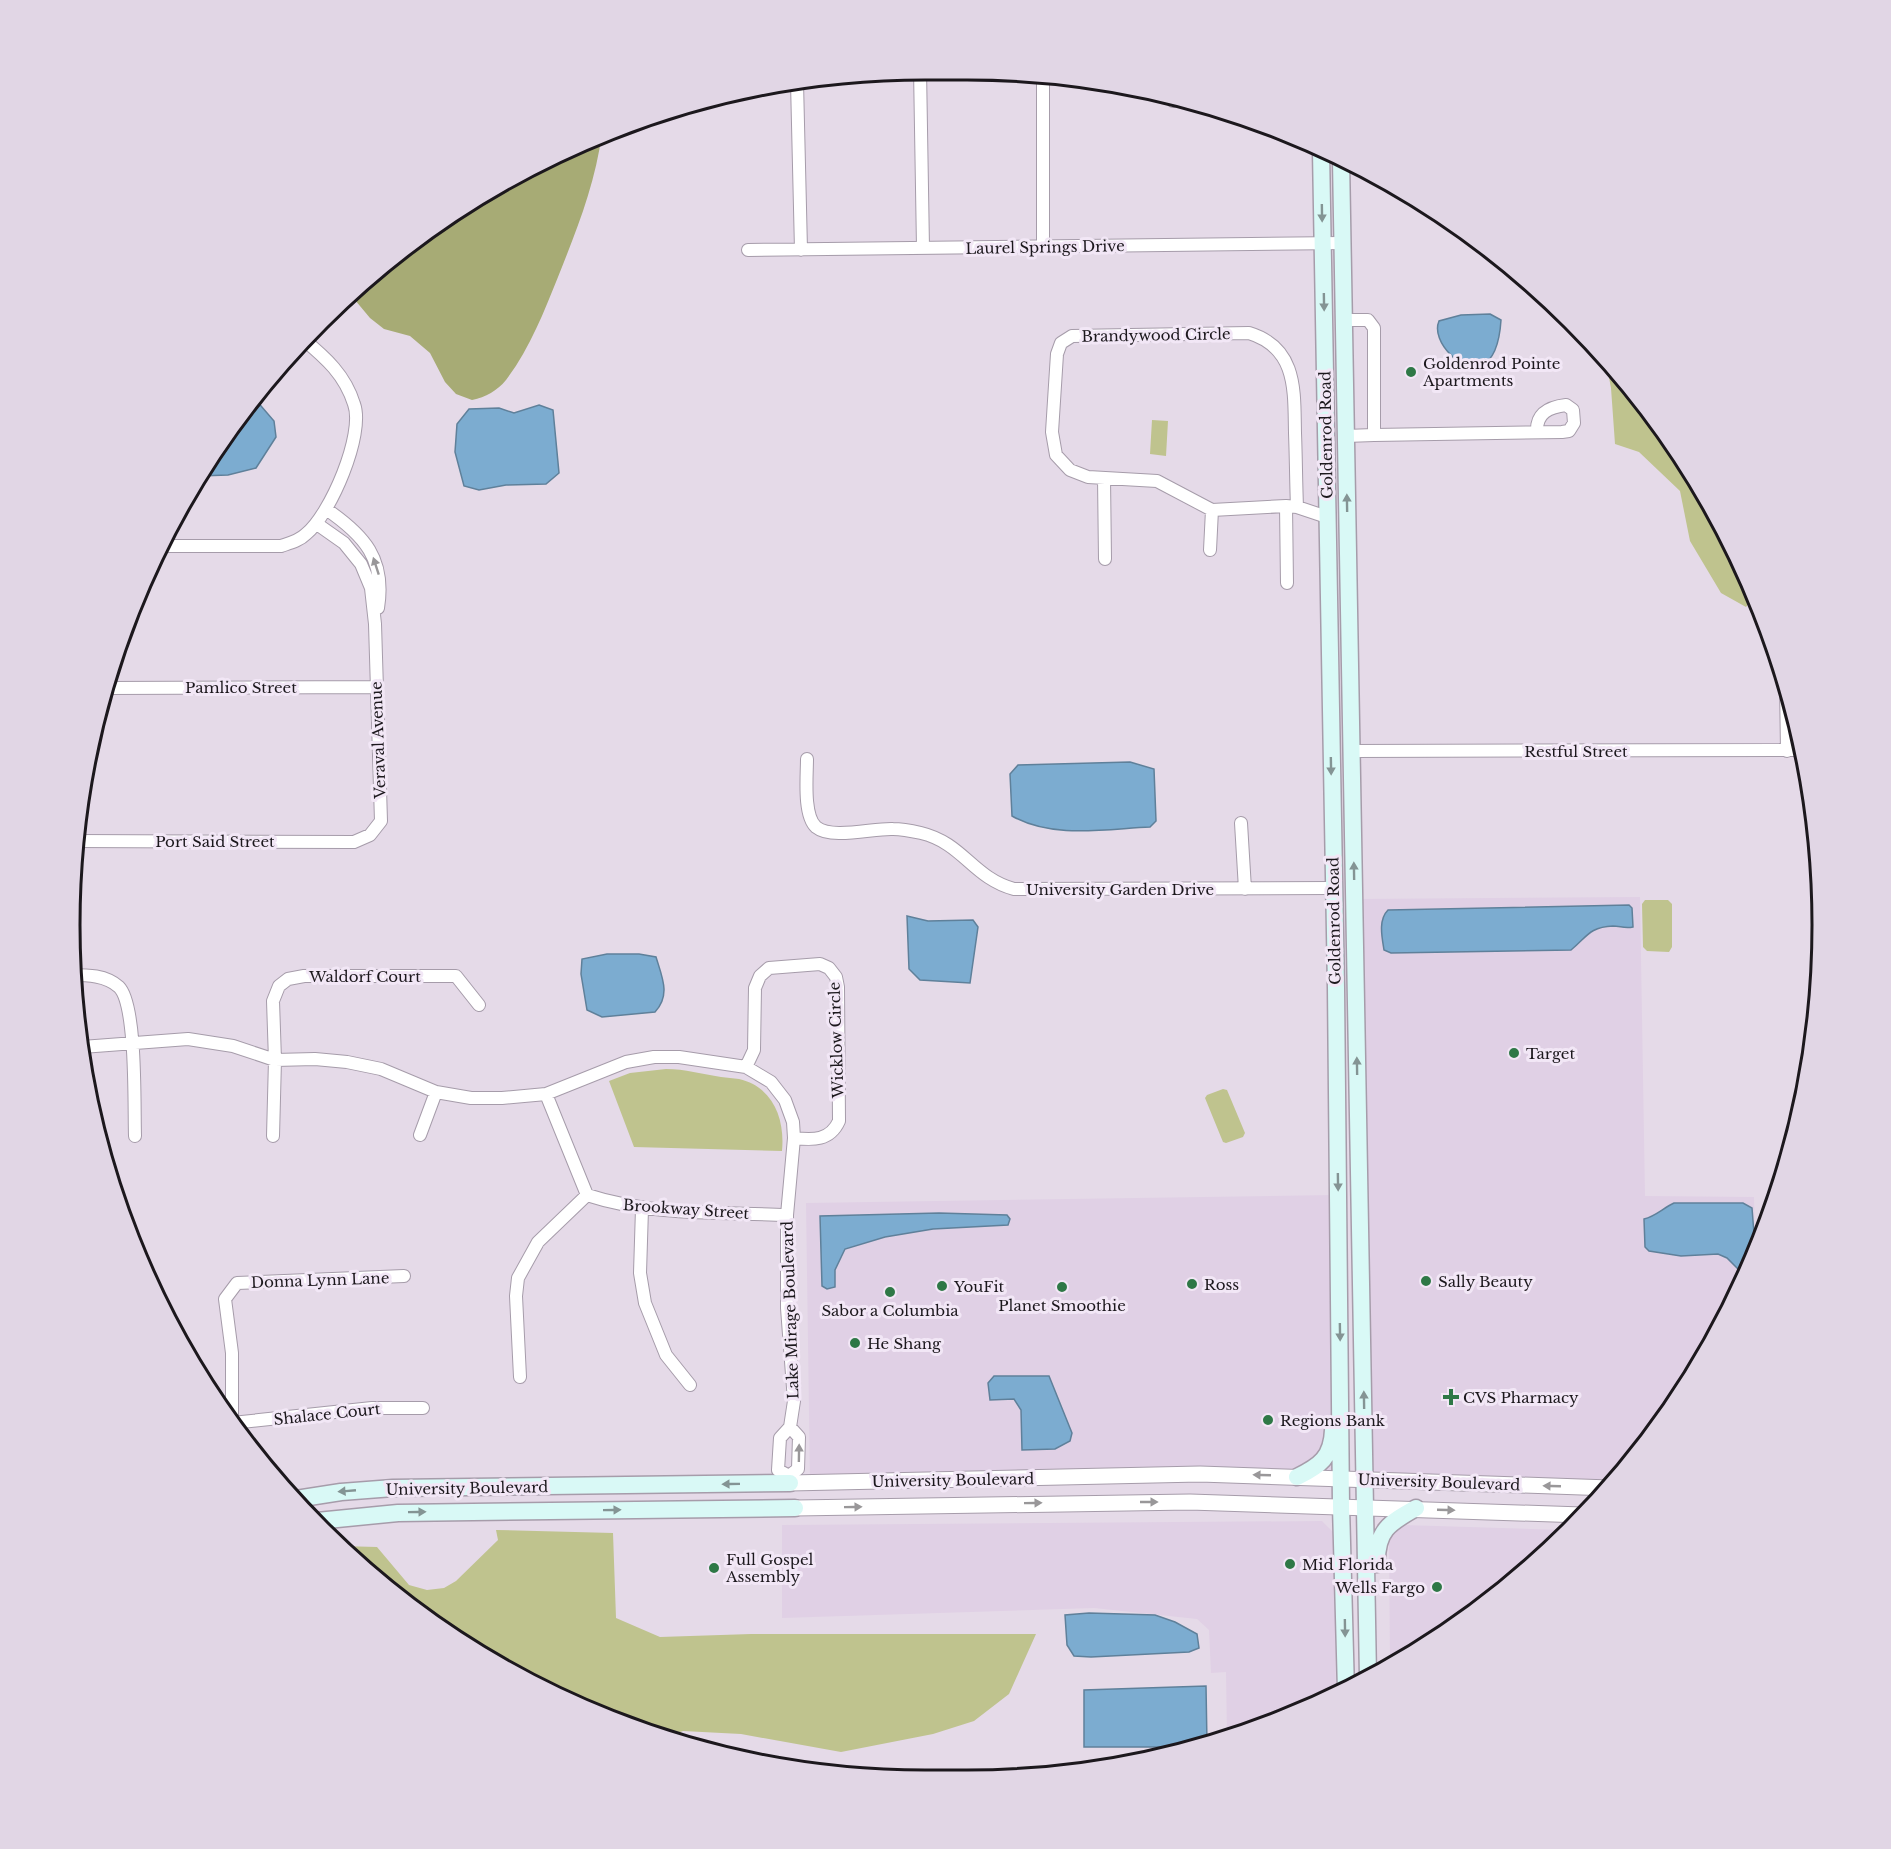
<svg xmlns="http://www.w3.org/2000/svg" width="1891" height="1849" font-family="'Libre Baskerville',serif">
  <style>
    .built { fill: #e0d0e5 }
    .green { fill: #bfc38e }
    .forest { fill: #a7ab75 }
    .water { fill: #7cacd0; stroke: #5f809a; stroke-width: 1.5 }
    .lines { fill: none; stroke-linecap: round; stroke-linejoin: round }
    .minor-casing { stroke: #a69caa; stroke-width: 14 }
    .tertiary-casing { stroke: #a69caa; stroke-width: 17 }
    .secondary-casing { stroke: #a69caa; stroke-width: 19 }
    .minor { stroke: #fff; stroke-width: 12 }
    .tertiary { stroke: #fff; stroke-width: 15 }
    .secondary { stroke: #d9f9f6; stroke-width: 16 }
    .oneway { fill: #849494 }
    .oneway2 { fill: #999799 }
    .poi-dot { fill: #2e7846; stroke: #f2e7f6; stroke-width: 2 }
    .labels { text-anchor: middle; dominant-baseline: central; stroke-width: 6; stroke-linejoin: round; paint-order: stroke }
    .street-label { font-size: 15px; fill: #1c181d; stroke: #f2e7f6 }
    .poi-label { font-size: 15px; fill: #1c181d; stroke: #f2e7f6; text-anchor: start }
    .rim { fill: none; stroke: #1c181d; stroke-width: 3 }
  </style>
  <rect width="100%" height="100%" fill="#e5dae8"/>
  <!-- built -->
  <path class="built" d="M1640,897L1645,1196L1754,1197L1755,1246L1707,1353L1610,1488L1366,1479L1356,899Z
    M1334,1195L1340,1477L810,1481L806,1203Z
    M1322,1521L1334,1533L1336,1695L1227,1736L1226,1672L1211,1673L1209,1630L1197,1619L1094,1608L782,1618V1525Z
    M1403,1525L1565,1530L1487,1603L1390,1664L1389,1539Z"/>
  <!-- green -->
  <path class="green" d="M1606,362L1645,404L1734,546L1753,598L1746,607L1721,593L1690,541L1680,491L1639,452L1615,444L1611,388Z
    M1152,420L1168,421L1166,456L1150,454Z
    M1645,900H1668L1672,904V947L1669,952L1647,951L1643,947L1642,904Z
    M666,1069C685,1069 702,1074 721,1077C727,1078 733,1078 739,1079C774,1087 785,1120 782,1151L634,1147L609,1081L630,1073Z
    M1223,1089L1227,1090L1245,1133L1243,1137L1226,1143L1223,1142L1205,1098L1207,1095Z
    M496,1530L613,1533L616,1618L660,1637L751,1634H1036L1009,1694L974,1721L933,1734L841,1752L741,1734L683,1731L663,1738L650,1735L497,1666L361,1568L340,1546L377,1547L409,1585L427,1590L444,1588L456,1581L498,1540Z"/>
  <!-- forest -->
  <path class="forest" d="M602,133C595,185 577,229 558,277C544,312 529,350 506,380C497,391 486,397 472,400L456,394L445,382L430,353L410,336L384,329L370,318L350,294L449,213Z"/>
  <!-- water -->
  <path class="water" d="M1490,314L1501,320C1500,336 1496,359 1481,366C1464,374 1430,342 1439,321L1461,315Z
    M255,399L274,421L276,437L256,468L228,475L200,476L213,449Z
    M539,405L553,410L559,473L546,484L506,485L479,490L464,486L455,452L457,424L469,409L499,408L514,413Z
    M1130,762L1154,769L1156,821L1150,827C1105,829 1053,839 1012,816L1010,774L1018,765Z
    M1629,905L1632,908L1633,927C1625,929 1620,926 1613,926C1589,927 1587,937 1571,950L1391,953L1384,950C1382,937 1378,920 1388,910Z
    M907,916L928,921L973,920L978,927L970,983L920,980L909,969Z
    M607,954H639L656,957C662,977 671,995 655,1012L602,1017L587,1010L581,974L582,959Z
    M1674,1203H1743L1752,1208L1755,1247L1741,1279V1272L1727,1258L1718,1254L1681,1256L1649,1251L1645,1247L1644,1219C1656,1216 1663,1208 1674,1203Z
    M939,1213L1007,1215L1010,1219L1008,1225L933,1229L885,1237L845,1249L835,1270V1287L827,1289L822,1286L820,1216Z
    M994,1376H1049L1072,1433L1070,1441L1055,1449L1022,1450L1021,1410L1014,1399L990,1400L988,1383Z
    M1089,1613L1155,1615L1175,1622L1197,1634L1199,1648L1189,1652L1091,1657L1074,1656L1067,1645L1065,1615Z
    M1206,1686L1207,1744L1199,1747H1084V1690Z"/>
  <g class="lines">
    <!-- minor casing -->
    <g class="minor-casing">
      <path id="minor" d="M920,69L923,248
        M1043,75V247
        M797,82L801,250
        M1173,101L1174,99
        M748,250L1343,243
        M1344,320H1368L1374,328V435L1346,436
        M1374,435L1562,432L1569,431L1574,423L1573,410L1566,405C1549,407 1536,413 1537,432
        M1104,478L1105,559
        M1286,506L1287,583
        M1297,507C1296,482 1296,458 1295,433C1294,392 1298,348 1249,333L1072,336L1061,343L1057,354L1052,432L1056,455L1070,470L1088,477L1157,481L1212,510L1286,506L1297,507L1327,517
        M326,509C364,535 386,559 378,608
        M165,546H281C290,543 299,541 306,534C330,515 365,434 354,404C345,375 326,358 303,339
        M1210,550L1212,510
        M1786,685L1787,751
        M106,688L377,687
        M1352,751L1801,750
        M807,759C807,776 803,815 816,827C832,840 873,828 893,829C902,829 912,831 921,833C963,843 973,878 1014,889L1333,888
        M1241,823L1245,889
        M75,841L354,842L370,835L381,821L375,624L371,588L361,564L344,543L317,524
        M71,975C87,975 106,975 119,987C137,1005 134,1107 135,1136
        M82,1047L188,1039L233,1046L275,1060L315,1059L347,1062L381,1069L436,1092L471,1098H502L546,1094L626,1062L654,1057H679L746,1067L771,1082L785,1100L793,1122L794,1138L787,1215V1308L794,1401L790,1427L780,1438L778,1470L789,1476
        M746,1067L754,1050L755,988L760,976L769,968L820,964L829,968L836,977L838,987L839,1121C830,1141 813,1140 794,1138
        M546,1094L587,1195C651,1216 721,1212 787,1215
        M420,1135L436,1092
        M273,1136L275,1060L273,1001L279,986L288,979L304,976H456L479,1005
        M642,1209L640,1273L645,1303L666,1355L690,1385
        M520,1377L516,1296L518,1278L538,1242L587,1195
        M232,1423V1353L225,1299L237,1283L404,1276
        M232,1423L372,1408H423
        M789,1476L798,1469L799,1437L790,1427"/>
    </g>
    <!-- tertiary casing -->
    <g class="tertiary-casing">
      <path id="tertiary" d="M790,1483L1200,1474L1610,1488
        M795,1508L1190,1502L1582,1515"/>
    </g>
    <!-- secondary casing -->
    <g class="secondary-casing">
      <path id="secondary" d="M1321,151L1336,988L1341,1506L1346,1691
        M1341,160L1368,1677
        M1297,1477C1320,1466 1332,1457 1333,1430
        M296,1499L341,1492L393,1488L790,1483
        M317,1521L398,1513L795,1508
        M1377,1564C1376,1531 1389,1523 1416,1508"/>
    </g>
    <!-- minor -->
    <use href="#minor" class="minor"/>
    <!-- tertiary -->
    <use href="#tertiary" class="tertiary"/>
    <!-- secondary -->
    <use href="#secondary" class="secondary"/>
  </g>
  <!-- one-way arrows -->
  <defs><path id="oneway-solid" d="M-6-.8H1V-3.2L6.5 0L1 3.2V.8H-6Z" transform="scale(1.5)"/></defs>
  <g class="oneway">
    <use href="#oneway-solid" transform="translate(1322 213) rotate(89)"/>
    <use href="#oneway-solid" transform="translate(1324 302) rotate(89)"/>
    <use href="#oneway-solid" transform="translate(1347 503) rotate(-91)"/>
    <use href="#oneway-solid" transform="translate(1331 766) rotate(89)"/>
    <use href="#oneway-solid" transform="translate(1354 871) rotate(-91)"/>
    <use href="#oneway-solid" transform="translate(1357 1066) rotate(-91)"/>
    <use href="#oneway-solid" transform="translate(1338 1182) rotate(89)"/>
    <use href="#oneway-solid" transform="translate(1340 1332) rotate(89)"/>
    <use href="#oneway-solid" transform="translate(1364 1400) rotate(-91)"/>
    <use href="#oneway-solid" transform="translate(731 1484) rotate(179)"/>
    <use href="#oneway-solid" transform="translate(347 1491) rotate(175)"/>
    <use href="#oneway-solid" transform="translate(612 1510) rotate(-1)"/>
    <use href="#oneway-solid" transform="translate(417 1512) rotate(-1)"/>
    <use href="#oneway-solid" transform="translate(1345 1628) rotate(89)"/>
  </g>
  <g class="oneway2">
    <use href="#oneway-solid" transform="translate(376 566) rotate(-108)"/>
    <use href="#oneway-solid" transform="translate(799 1453) rotate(-89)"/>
    <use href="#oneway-solid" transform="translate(1262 1475) rotate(-178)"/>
    <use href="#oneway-solid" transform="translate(1552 1486) rotate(-178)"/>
    <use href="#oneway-solid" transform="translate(1149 1502)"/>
    <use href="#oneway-solid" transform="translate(1033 1503) rotate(-1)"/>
    <use href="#oneway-solid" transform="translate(853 1507) rotate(-1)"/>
    <use href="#oneway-solid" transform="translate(1446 1510) rotate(2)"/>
  </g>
  <!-- markers -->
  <g class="poi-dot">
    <circle cx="1411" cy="372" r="6"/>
    <circle cx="1514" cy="1053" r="6"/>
    <circle cx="1426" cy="1281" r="6"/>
    <circle cx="1192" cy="1284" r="6"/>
    <circle cx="942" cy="1286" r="6"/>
    <circle cx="1062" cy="1287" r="6"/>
    <circle cx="890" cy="1292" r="6"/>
    <circle cx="855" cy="1343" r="6"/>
    <path d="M1448 1388h6v6h6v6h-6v6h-6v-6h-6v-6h6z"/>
    <circle cx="1268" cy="1420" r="6"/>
    <circle cx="1290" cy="1564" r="6"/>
    <circle cx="714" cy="1568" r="6"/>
    <circle cx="1437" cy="1587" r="6"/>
  </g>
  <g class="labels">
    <!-- street labels -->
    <g class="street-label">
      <text transform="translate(1045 247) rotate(-1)">Laurel Springs Drive</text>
      <text transform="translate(1156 335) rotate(-1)">Brandywood Circle</text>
      <text transform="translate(1326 435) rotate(-91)">Goldenrod Road</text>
      <text x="241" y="687">Pamlico Street</text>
      <text transform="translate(378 740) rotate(-92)">Veraval Avenue</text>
      <text x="1576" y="751">Restful Street</text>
      <text x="215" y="841">Port Said Street</text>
      <text x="1120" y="889">University Garden Drive</text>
      <text transform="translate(1334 921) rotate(-91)">Goldenrod Road</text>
      <text x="365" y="976">Waldorf Court</text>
      <text transform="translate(836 1040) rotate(-92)">Wicklow Circle</text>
      <text transform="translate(686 1209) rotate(4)">Brookway Street</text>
      <text transform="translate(320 1280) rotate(-2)">Donna Lynn Lane</text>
      <text transform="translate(790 1310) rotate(-92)">Lake Mirage Boulevard</text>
      <text transform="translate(327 1414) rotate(-6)">Shalace Court</text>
      <text transform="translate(953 1480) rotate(-1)">University Boulevard</text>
      <text transform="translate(1439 1482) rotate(2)">University Boulevard</text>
      <text transform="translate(467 1488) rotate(-1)">University Boulevard</text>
    </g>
    <!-- poi labels -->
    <g class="poi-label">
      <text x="1423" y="363">Goldenrod Pointe<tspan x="1423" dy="17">Apartments</tspan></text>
      <text x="1526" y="1053">Target</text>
      <text x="1438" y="1281">Sally Beauty</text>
      <text x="1204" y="1284">Ross</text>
      <text x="954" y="1286">YouFit</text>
      <text x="1062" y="1305" text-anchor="middle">Planet Smoothie</text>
      <text x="890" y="1310" text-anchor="middle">Sabor a Columbia</text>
      <text x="867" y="1343">He Shang</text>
      <text x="1463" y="1397">CVS Pharmacy</text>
      <text x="1280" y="1420">Regions Bank</text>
      <text x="726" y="1559">Full Gospel<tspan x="726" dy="17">Assembly</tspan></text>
      <text x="1302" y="1564">Mid Florida</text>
      <text x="1425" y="1587" text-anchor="end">Wells Fargo</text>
    </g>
  </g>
  <!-- crop -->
  <path d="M0 0H1891V1849H0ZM925 80H967A845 845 0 0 1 1812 925V925A845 845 0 0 1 967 1770H925A845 845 0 0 1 80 925V925A845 845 0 0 1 925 80Z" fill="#e1d6e5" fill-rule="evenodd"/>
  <path class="rim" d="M925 80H967A845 845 0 0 1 1812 925V925A845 845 0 0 1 967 1770H925A845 845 0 0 1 80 925V925A845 845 0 0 1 925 80Z"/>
</svg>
